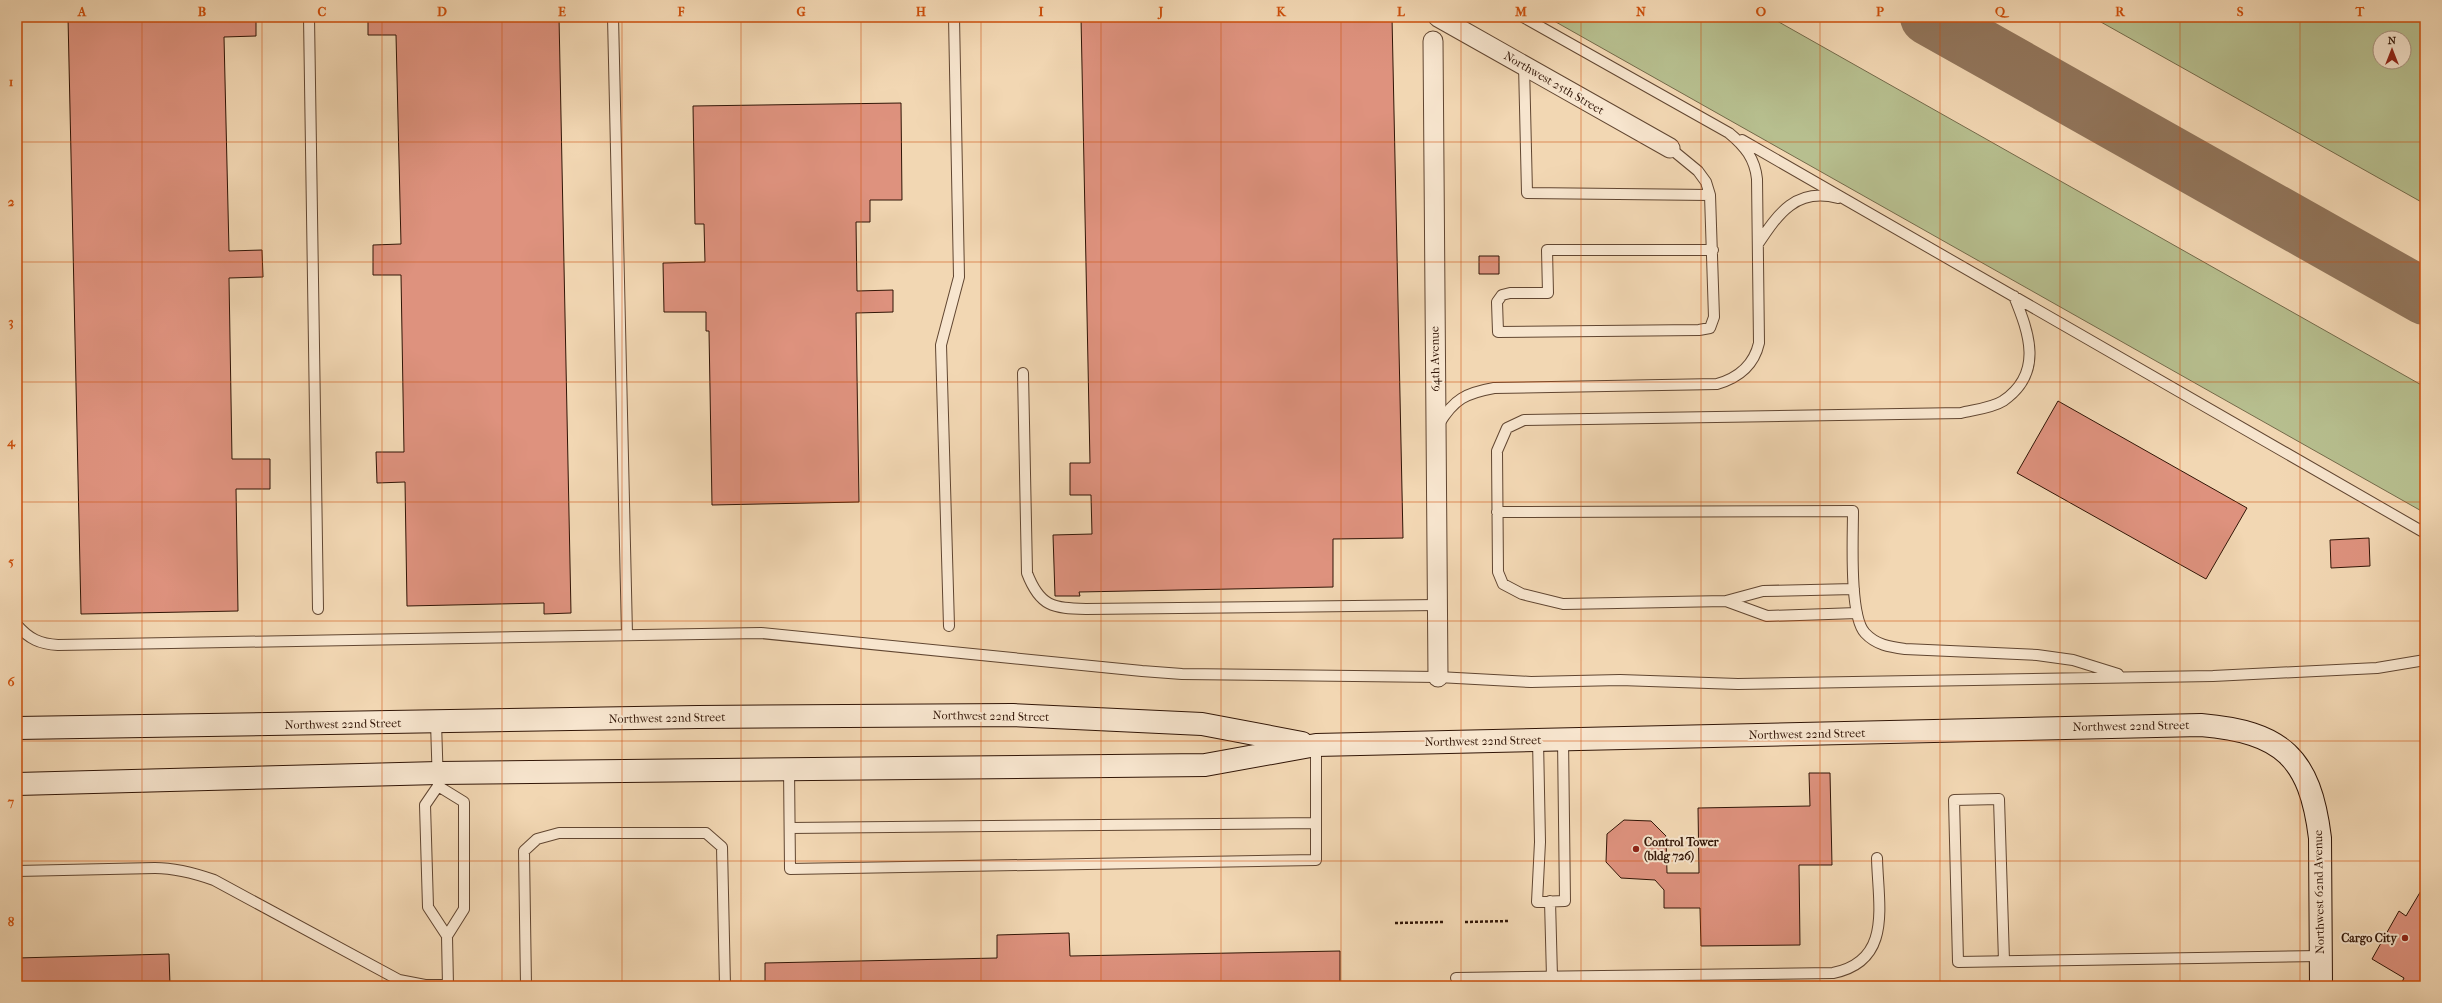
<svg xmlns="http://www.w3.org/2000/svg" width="2442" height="1003" font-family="'IM FELL French Canon',serif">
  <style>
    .green { fill: #b7bf8f; stroke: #746a4a; fill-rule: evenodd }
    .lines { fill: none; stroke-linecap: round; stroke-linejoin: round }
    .taxiway { stroke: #92765c; stroke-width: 56 }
    .building { fill: #de927e; stroke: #311506 }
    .lane-casing { stroke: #614631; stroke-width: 12 }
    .street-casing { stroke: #614631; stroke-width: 21 }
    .secondary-casing { stroke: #311506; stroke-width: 24 }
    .path { stroke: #311506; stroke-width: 2.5; stroke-dasharray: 3 2; stroke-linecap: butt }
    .lane { stroke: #f7e5ce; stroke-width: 10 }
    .street { stroke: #f7e5ce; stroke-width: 19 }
    .secondary { stroke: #f7e5ce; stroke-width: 22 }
    .grid { fill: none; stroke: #cd4f0b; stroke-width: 1; stroke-opacity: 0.55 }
    .poi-dot { fill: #8f2418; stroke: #f7e5ce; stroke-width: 1.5 }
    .labels { text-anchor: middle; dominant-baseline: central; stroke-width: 4; stroke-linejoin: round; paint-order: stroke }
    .street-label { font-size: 12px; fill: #311506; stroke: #f7e5ce }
    .poi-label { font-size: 12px; font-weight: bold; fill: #311506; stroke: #f7e5ce; text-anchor: start }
    .neatline { fill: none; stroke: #cd4f0b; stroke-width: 1.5 }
    .grid-label { font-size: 13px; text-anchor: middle; font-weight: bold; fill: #cd4f0b }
  </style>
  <rect width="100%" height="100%" fill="#f2d7b3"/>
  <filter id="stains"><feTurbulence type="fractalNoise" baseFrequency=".005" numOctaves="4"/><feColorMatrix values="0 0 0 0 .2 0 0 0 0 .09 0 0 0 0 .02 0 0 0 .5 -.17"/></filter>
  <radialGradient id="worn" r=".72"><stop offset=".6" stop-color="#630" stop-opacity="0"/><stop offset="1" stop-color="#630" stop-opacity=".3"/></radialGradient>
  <!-- green -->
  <path class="green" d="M1547,17H1770L2425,387V513Z
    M2092,17H2425V204ZM2380,38H2404V62H2380Z"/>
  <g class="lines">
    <!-- taxiway -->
    <path class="taxiway" d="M1928,17L2425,297"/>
  </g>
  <!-- building -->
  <path class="building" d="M68,17H256V36L224,37L229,251L262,250L263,277L229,278L232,459H270V489H236L238,611L81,614Z
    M368,17H559L571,613L544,614V603L407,606L405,482L377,483L376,452H404L401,275H373V245L401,244L396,35H368Z
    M1081,17H1392L1403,538L1333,539V587L1079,592L1080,596H1055L1053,535L1092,534L1091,495H1070V463H1090Z
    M901,103L902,200H870V222H856L857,291L893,290V312L856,313L859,502L712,505L709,331H706V312H664L663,263L705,262L704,224H695L693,106Z
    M1479,256H1499V274H1479Z
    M2058,401L2247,508L2206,579L2017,473Z
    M2369,538L2370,566L2331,568L2330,540Z
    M1809,773H1830L1832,865H1799L1800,945L1701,946L1700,908H1664V890L1655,880L1621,878L1606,862L1607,834L1624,820L1651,821L1666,836L1667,873H1699L1698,808L1810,806Z
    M2425,884V986H2400L2404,978L2372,959L2399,911L2406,916Z
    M1069,933L1070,956L1340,951V986H765V963L997,958V935Z
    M169,954L170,986H17V958Z"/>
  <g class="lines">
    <!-- lane casing -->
    <g class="lane-casing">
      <path id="lane" d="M309,17L318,609
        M613,17L627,634
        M1524,65L1527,193L1710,195
        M1742,140L2425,533
        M1670,148L1698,171L1706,182L1710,195L1714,317L1710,328L1699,330L1498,332L1497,302L1502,295L1510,293H1548L1547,250H1713
        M1758,244C1778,214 1796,187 1838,198
        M1023,373L1027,573C1040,607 1053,608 1086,609L1437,605
        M1439,424C1454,399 1466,393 1494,388L1717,384C1738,378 1754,365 1759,343L1757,179C1755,159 1745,146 1729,133L1523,17
        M1497,512L1853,511C1853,537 1849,616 1865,633C1876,645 1890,647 1905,649L2037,655L2073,660L2118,674
        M1854,589L1763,591L1726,601L1563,604L1522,594L1503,584L1498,572L1497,451L1507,428L1524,420L1961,413C1973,410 1992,408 2003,401C2044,373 2029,333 2014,296
        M1726,601L1767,616L1857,613
        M17,625C29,639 40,644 58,645L761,633L1142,671L1182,674L1438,677L1531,682L1620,680L1738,684L2213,676L2377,668L2425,660
        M949,626L941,345L959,277L954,17
        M436,722L438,786L425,805L428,907L447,936L448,986
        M1538,740L1540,842L1537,902L1565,901L1563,739
        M789,768L790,869L1316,860V745
        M438,786L464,802V909L447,936
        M790,828L1316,823
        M17,871L155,868C176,868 194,873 214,880L399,980L425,985H448
        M1550,901L1552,977
        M2004,961L1999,799L1954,800L1958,962L2320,956
        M1456,978L1833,973C1893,961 1878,905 1877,858
        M526,986L524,851L537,839L559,833H706L722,847L725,986"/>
    </g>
    <!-- street casing -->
    <g class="street-casing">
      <path id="street" d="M1438,17L1670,148
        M1433,41L1438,677"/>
    </g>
    <!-- secondary casing -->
    <g class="secondary-casing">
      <path id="secondary" d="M17,728L698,717L1013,715L1202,724L1302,743
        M17,784L438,773L1205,765L1316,745L2201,725C2282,732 2310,757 2320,838L2321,986"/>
    </g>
    <!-- path -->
    <path class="path" d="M1465,922L1509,921
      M1395,923L1444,922"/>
    <!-- lane -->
    <use href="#lane" class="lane"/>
    <!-- street -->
    <use href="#street" class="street"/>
    <!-- secondary -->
    <use href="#secondary" class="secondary"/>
  </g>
  <!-- grid -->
  <path class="grid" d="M142,17V986M262,17V986M382,17V986M502,17V986M622,17V986M741,17V986M861,17V986M981,17V986M1101,17V986M1221,17V986M1341,17V986M1461,17V986M1581,17V986M1701,17V986M1820,17V986M1940,17V986M2060,17V986M2180,17V986M2300,17V986M17,142H2425M17,262H2425M17,382H2425M17,502H2425M17,621H2425M17,741H2425M17,861H2425"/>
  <!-- markers -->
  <g class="poi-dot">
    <circle cx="1636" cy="849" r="4"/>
    <circle cx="2405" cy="938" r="4"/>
  </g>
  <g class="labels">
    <!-- street labels -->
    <g class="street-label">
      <text transform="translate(1554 83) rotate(30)">Northwest 25th Street</text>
      <text transform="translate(1435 359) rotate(-91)">64th Avenue</text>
      <text transform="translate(991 716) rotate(1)">Northwest 22nd Street</text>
      <text transform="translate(667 718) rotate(-1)">Northwest 22nd Street</text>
      <text transform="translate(343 724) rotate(-1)">Northwest 22nd Street</text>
      <text transform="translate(2131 726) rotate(-1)">Northwest 22nd Street</text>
      <text transform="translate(1807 734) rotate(-1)">Northwest 22nd Street</text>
      <text transform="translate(1483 741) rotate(-1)">Northwest 22nd Street</text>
      <text transform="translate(2319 892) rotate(-91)">Northwest 62nd Avenue</text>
    </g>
    <!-- poi labels -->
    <g class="poi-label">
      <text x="1644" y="842">Control Tower<tspan x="1644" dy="14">(bldg 726)</tspan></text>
      <text x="2397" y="938" text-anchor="end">Cargo City</text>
    </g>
  </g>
  <!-- margin -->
  <rect width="2442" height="1003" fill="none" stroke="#f2d7b3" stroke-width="44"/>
  <!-- north arrow -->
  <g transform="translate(2392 50)"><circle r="19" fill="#f7e5ce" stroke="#a8927e"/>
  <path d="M0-3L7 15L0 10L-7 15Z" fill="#8f2418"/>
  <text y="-6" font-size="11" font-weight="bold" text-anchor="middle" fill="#311506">N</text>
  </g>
  <rect x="22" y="22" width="2398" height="959" class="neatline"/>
  <g class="grid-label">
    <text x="82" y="16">A</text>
    <text x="202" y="16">B</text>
    <text x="322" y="16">C</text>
    <text x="442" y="16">D</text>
    <text x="562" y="16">E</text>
    <text x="681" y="16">F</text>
    <text x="801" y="16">G</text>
    <text x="921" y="16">H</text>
    <text x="1041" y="16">I</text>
    <text x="1161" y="16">J</text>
    <text x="1281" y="16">K</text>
    <text x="1401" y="16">L</text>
    <text x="1521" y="16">M</text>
    <text x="1641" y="16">N</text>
    <text x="1761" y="16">O</text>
    <text x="1880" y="16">P</text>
    <text x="2000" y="16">Q</text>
    <text x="2120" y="16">R</text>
    <text x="2240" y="16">S</text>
    <text x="2360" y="16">T</text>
    <text x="11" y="86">1</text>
    <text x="11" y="206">2</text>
    <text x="11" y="326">3</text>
    <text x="11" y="446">4</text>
    <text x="11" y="566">5</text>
    <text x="11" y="686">6</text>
    <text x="11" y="806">7</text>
    <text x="11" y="926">8</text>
  </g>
  <rect width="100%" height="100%" filter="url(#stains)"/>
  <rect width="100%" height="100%" fill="url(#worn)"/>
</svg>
